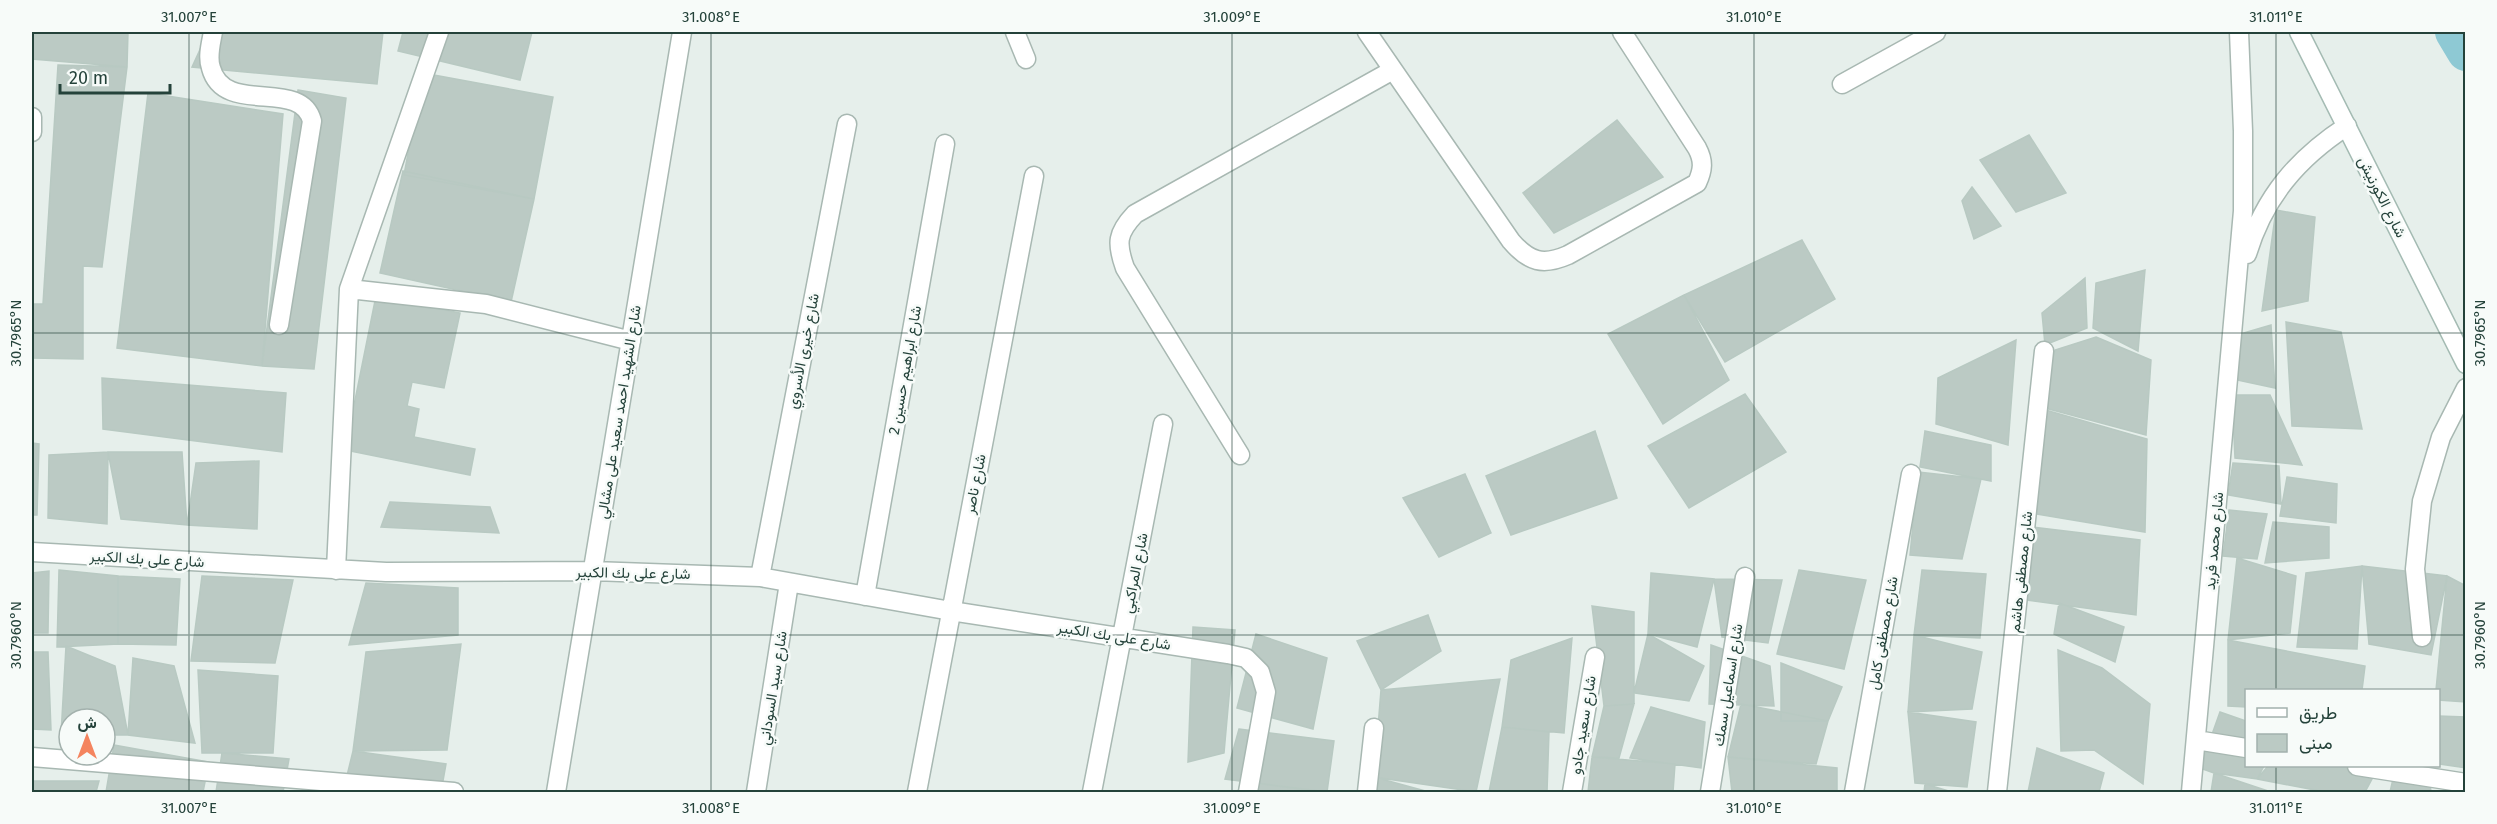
<svg xmlns="http://www.w3.org/2000/svg" width="2497" height="824" font-family="'Fira Sans',Vazirmatn,sans-serif">
  <style>
    .lines { fill: none; stroke-linecap: round; stroke-linejoin: round }
    .canal { stroke: #8ec9d4; stroke-width: 38 }
    .building { fill: #bbcac4; stroke: #b8c9c2; stroke-width: 1.5 }
    .service-casing { stroke: #a8b8b2; stroke-width: 21 }
    .minor-casing { stroke: #a8b8b2; stroke-width: 21 }
    .secondary-casing { stroke: #a4bbb3; stroke-width: 21 }
    .service { stroke: #fff; stroke-width: 18 }
    .minor { stroke: #fff; stroke-width: 18 }
    .secondary { stroke: #fff; stroke-width: 18 }
    .ticks { fill: none; stroke: #24423a; stroke-width: 1.5; stroke-opacity: 0.45 }
    .labels { text-anchor: middle; dominant-baseline: central; stroke-width: 5; stroke-linejoin: round; paint-order: stroke }
    .street-label { font-size: 15px; fill: #24423a; stroke: #f7fbf9 }
    .neatline { fill: none; stroke: #24423a; stroke-width: 2 }
    .ticks-label { font-size: 15px; text-anchor: middle; fill: #24423a }
  </style>
  <rect width="100%" height="100%" fill="#e6efeb"/>
  <g class="lines">
    <!-- canal -->
    <path class="canal" d="M2454,32L2466,52"/>
  </g>
  <!-- building -->
  <path class="building" d="M32,32H128L127,67L32,59Z
    M208,32H383L377,84L192,67Z
    M403,32H532L520,80L398,51Z
    M58,65L127,67L102,267L83,266V359L32,358V304H43Z
    M423,73L553,97L534,199L404,175Z
    M298,90L346,98L314,369L262,366Z
    M148,93L283,114L262,366L117,348Z
    M1617,120L1663,177L1554,233L1523,193Z
    M2029,135L2066,193L2016,212L1980,160Z
    M403,171L534,199L511,302L380,273Z
    M1972,187L2001,226L1974,239L1962,201Z
    M2276,210L2315,217L2308,301L2262,311Z
    M1802,240L1835,299L1725,362L1684,295Z
    M2145,270L2138,351L2093,328L2096,283Z
    M2085,278L2087,328L2045,345L2042,313Z
    M1684,295L1729,380L1663,424L1608,334Z
    M376,296L460,313L444,388L412,382L407,406L419,409L414,437L475,449L470,475L345,450Z
    M2286,322L2341,332L2362,429L2292,426Z
    M2271,325L2275,388L2237,380L2240,334Z
    M2096,337L2151,360L2146,435L2041,407L2055,350Z
    M2016,340L2008,445L1936,424L1938,378Z
    M102,378L286,393L282,452L103,429Z
    M1745,394L1786,452L1689,508L1648,446Z
    M2232,395H2270L2302,465L2235,458Z
    M2042,409L2147,439L2145,532L2030,513Z
    M1595,431L1617,498L1511,535L1486,476Z
    M1925,431L1991,445V481L1920,467Z
    M32,443L39,444L37,515H32Z
    M108,452L107,524L48,518L49,455Z
    M108,452H182L187,525L121,519Z
    M259,461L257,529L187,525L196,463Z
    M2233,463L2279,466L2281,504L2228,495Z
    M1918,472L1981,479L1962,559L1910,555Z
    M1465,474L1491,533L1439,557L1403,498Z
    M2287,477L2337,484L2336,523L2280,516Z
    M390,502L490,507L499,533L381,527Z
    M2229,510L2267,514L2257,559L2223,556Z
    M2273,522L2329,527V558L2265,563Z
    M2032,527L2140,540L2136,615L2019,599Z
    M2237,558L2296,576L2290,633L2228,640Z
    M2362,566L2357,649L2297,647L2306,573Z
    M2362,566L2447,576L2431,655L2369,644Z
    M59,570L118,576V644L57,647Z
    M1799,570L1866,580L1844,669L1777,654Z
    M1922,570L1986,574L1980,638L1914,635Z
    M49,571L48,633H32V573Z
    M1651,573L1714,579L1697,647L1648,634Z
    M118,576L180,579L176,645L118,644Z
    M202,576L293,580L275,663L191,661Z
    M2447,576L2466,586V702L2438,700V690H2436Z
    M1714,579L1782,580L1768,643L1722,637Z
    M366,583L458,588V635L349,645Z
    M2059,603L2124,627L2115,662L2054,634Z
    M1592,606L1634,612V704L1604,706Z
    M1428,615L1441,651L1381,690L1357,641Z
    M1193,627L1235,630L1224,753L1188,762Z
    M1256,634L1327,658L1313,729L1237,708Z
    M1648,634L1704,666L1689,701L1634,693Z
    M1914,635L1982,652L1972,709L1908,712Z
    M1572,638L1564,733L1502,727L1511,660Z
    M2228,640L2365,666L2362,690H2246V707L2228,706Z
    M461,644L447,750L353,751L366,652Z
    M1711,645L1770,666L1774,706L1709,704Z
    M66,646L115,666L128,735H105V719H69V735H61Z
    M2058,650L2102,668L2150,704L2143,784L2094,750L2061,751Z
    M32,652H48L51,730L32,729Z
    M133,658L174,666L195,743L128,735Z
    M1781,663L1842,687L1828,721H1781Z
    M198,670L278,676L273,753H202Z
    M1500,679L1476,792L1374,777L1381,690Z
    M1634,704L1619,758L1592,757L1604,706Z
    M1741,704L1828,721L1816,764L1728,757Z
    M1651,707L1705,722L1701,768L1630,758Z
    M1908,712L1976,722L1967,787L1915,783Z
    M2220,712L2246,721V766H2264L2257,779L2214,773L2200,768Z
    M2438,716L2466,717V768L2440,764Z
    M1502,727L1549,732L1547,792H1489Z
    M1239,729L1334,741L1327,792L1225,779Z
    M114,745L209,762L203,792H106Z
    M2037,748L2104,773L2099,792H2028Z
    M353,751L446,764L441,792H343Z
    M222,753L289,759L283,792H216Z
    M1592,757L1675,764L1673,792H1588Z
    M1728,757L1837,768V792H1732Z
    M2268,766H2379L2365,792H2325L2257,779Z
    M2396,766H2428L2431,792H2390Z
    M2214,773L2271,792H2211Z
    M1374,777L1429,792H1372Z
    M32,781H99L96,792H32Z
    M1241,781L1322,792H1238Z
    M1925,784L1952,792H1924Z"/>
  <g class="lines">
    <!-- service casing -->
    <g class="service-casing">
      <path id="service" d="M213,32C211,43 207,57 211,68C224,117 301,77 312,121L279,325
        M1367,32L1511,241C1529,262 1543,266 1568,255L1697,183C1703,170 1704,161 1697,148L1622,32
        M1842,84L1936,32
        M32,117V132
        M1240,455L1125,268C1116,243 1117,233 1135,214L1393,70"/>
    </g>
    <!-- minor casing -->
    <g class="minor-casing">
      <path id="minor" d="M1015,32L1026,59
        M2247,254C2264,197 2298,158 2347,126
        M349,289L486,304L631,341
        M32,552L386,572L593,571L760,577L951,611L1228,654L1246,658L1260,672L1266,692L1248,792
        M336,570L349,289L439,32
        M760,577L847,124
        M865,596L945,144
        M2422,637L2415,569L2422,501L2441,437L2466,388
        M2196,740L2246,748
        M32,757L454,792
        M2357,766L2466,783
        M556,792L682,32
        M756,792L789,583
        M917,792L1034,176
        M1092,792L1163,424
        M1367,792L1374,728
        M1572,792L1595,657
        M1710,792L1745,577
        M1854,792L1911,474
        M1997,792L2044,351
        M2191,792L2243,211V131L2239,32"/>
    </g>
    <!-- secondary casing -->
    <g class="secondary-casing">
      <path id="secondary" d="M2299,32L2466,364"/>
    </g>
    <!-- service -->
    <use href="#service" class="service"/>
    <!-- minor -->
    <use href="#minor" class="minor"/>
    <!-- secondary -->
    <use href="#secondary" class="secondary"/>
  </g>
  <!-- ticks -->
  <path class="ticks" d="M189,32V792M711,32V792M1232,32V792M1754,32V792M2276,32V690M32,333H2466M32,635H2466M2276,766V792"/>
  <g class="labels">
    <!-- street labels -->
    <g class="street-label">
      <text transform="translate(2382 197) rotate(63)">شارع الكورنيش</text>
      <text transform="translate(803 351) rotate(-79)">شارع خيرى الأسروي</text>
      <text transform="translate(905 370) rotate(-80)">شارع ابراهيم حسين 2</text>
      <text transform="translate(619 412) rotate(-81)">شارع الشهيد احمد سعيد على مشالي</text>
      <text transform="translate(975 484) rotate(-79)">شارع ناصر</text>
      <text transform="translate(2214 541) rotate(-85)">شارع محمد فريد</text>
      <text transform="translate(147 559) rotate(3)">شارع على بك الكبير</text>
      <text transform="translate(2021 572) rotate(-84)">شارع مصطفى هاشم</text>
      <text transform="translate(633 573) rotate(1)">شارع على بك الكبير</text>
      <text transform="translate(1135 573) rotate(-79)">شارع المراكبي</text>
      <text transform="translate(1883 633) rotate(-80)">شارع مصطفى كامل</text>
      <text transform="translate(1114 636) rotate(9)">شارع على بك الكبير</text>
      <text transform="translate(1728 685) rotate(-81)">شارع اسماعيل سمك</text>
      <text transform="translate(773 688) rotate(-81)">شارع سيد السوداني</text>
      <text transform="translate(1583 725) rotate(-81)">شارع سعيد جادو</text>
    </g>
  </g>
  <!-- border -->
  <rect width="2497" height="824" fill="none" stroke="#f7fbf9" stroke-width="66"/>
  <!-- legend -->
  <rect x="2245" y="689" width="195" height="78" fill="#f7fbf9" stroke="#a3b1ad" stroke-width="1.5"/>
  <rect x="2257" y="708" width="30" height="9" fill="#ffffff" stroke="#a3b1ad" stroke-width="1.5"/>
  <text x="2299" y="719" font-size="18" fill="#24423a">طريق</text>
  <rect x="2257" y="734" width="30" height="18" fill="#bbcac4" stroke="#a3b1ad" stroke-width="1.5"/>
  <text x="2299" y="749" font-size="18" fill="#24423a">مبنى</text>
  <!-- north arrow -->
  <g transform="translate(87 737)"><circle r="28" fill="#f7fbf9" stroke="#a3b1ad" stroke-width="1.5"/>
  <path d="M0-4.5L10 22L0 15L-10 22Z" fill="#f4845f"/>
  <text y="-9" font-size="16" font-weight="bold" text-anchor="middle" fill="#24423a">ش</text>
  </g>
  <!-- scale -->
  <path d="M60 84v9h110v-9" fill="none" stroke="#24423a" stroke-width="3"/>
  <text x="69" y="84" font-size="18" fill="#24423a" stroke="#f7fbf9" stroke-width="4.5" paint-order="stroke">20 m</text>
  <rect x="33" y="33" width="2431" height="758" class="neatline"/>
  <g class="ticks-label">
    <text x="189" y="22">31.007°E</text>
    <text x="711" y="22">31.008°E</text>
    <text x="1232" y="22">31.009°E</text>
    <text x="1754" y="22">31.010°E</text>
    <text x="2276" y="22">31.011°E</text>
    <text transform="translate(16 333) rotate(-90)" y="5">30.7965°N</text>
    <text transform="translate(2480 333) rotate(-90)" y="5">30.7965°N</text>
    <text transform="translate(16 635) rotate(-90)" y="5">30.7960°N</text>
    <text transform="translate(2480 635) rotate(-90)" y="5">30.7960°N</text>
    <text x="189" y="813">31.007°E</text>
    <text x="711" y="813">31.008°E</text>
    <text x="1232" y="813">31.009°E</text>
    <text x="1754" y="813">31.010°E</text>
    <text x="2276" y="813">31.011°E</text>
  </g>
</svg>
